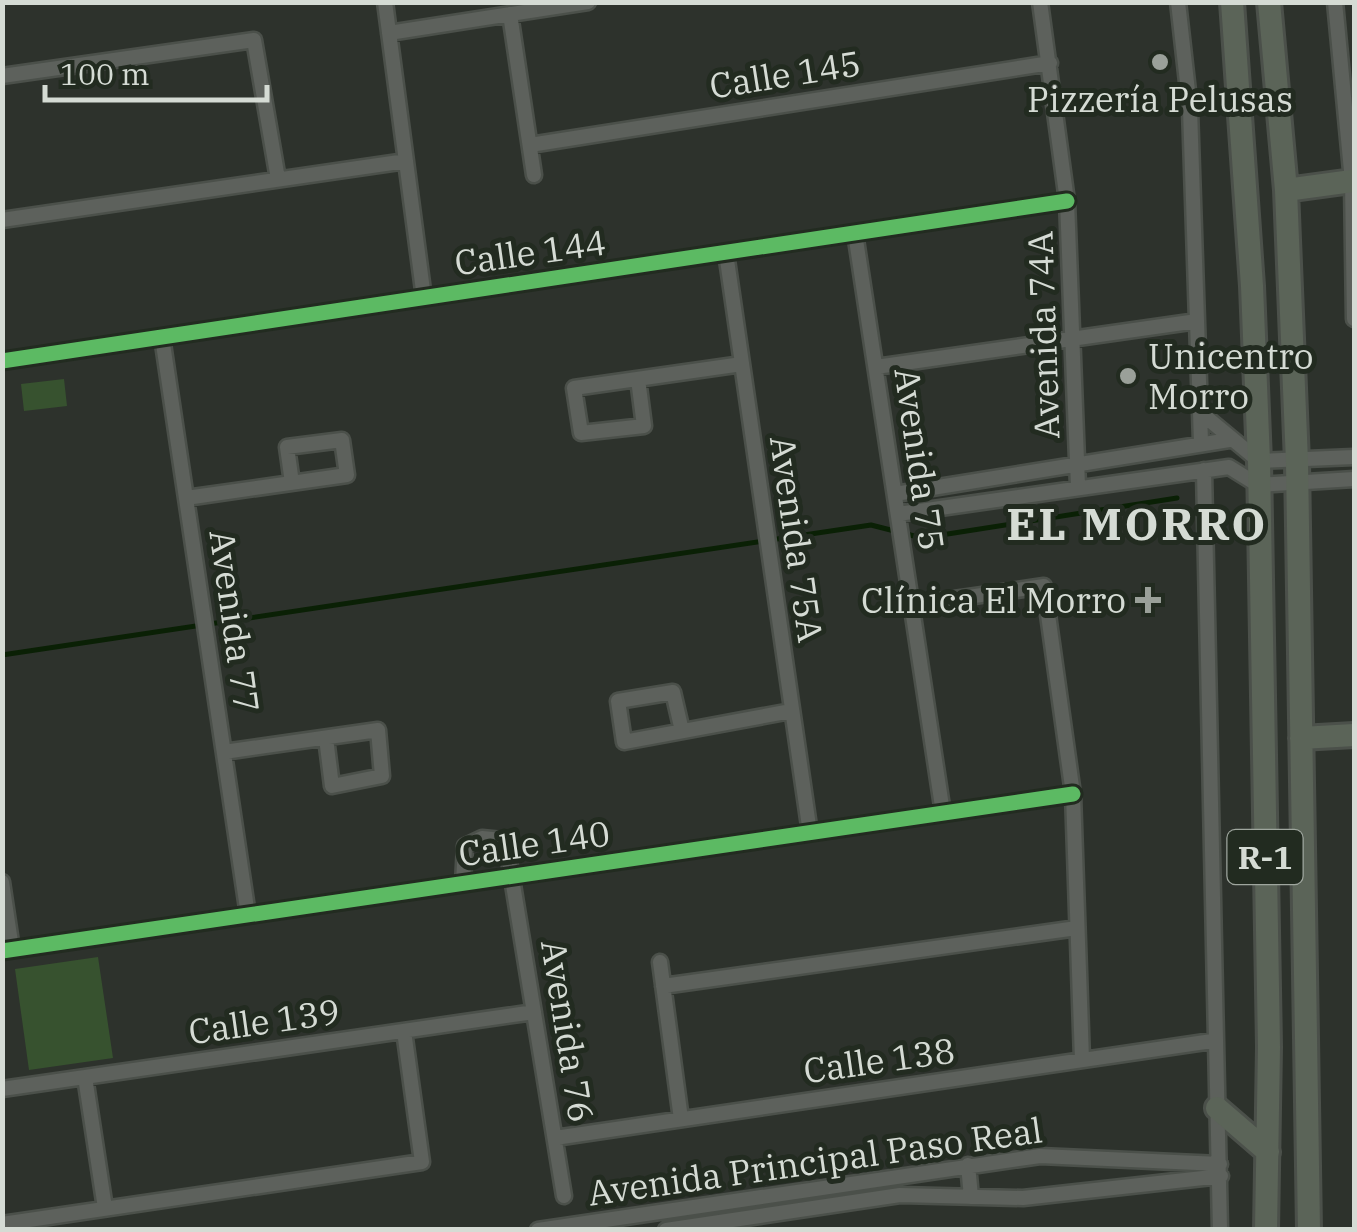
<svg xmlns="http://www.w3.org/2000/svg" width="1357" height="1232" font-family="'IBM Plex Serif',serif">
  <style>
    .green { fill: #37522f }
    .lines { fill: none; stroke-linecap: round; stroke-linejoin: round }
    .stream { stroke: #0a2005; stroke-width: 5 }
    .minor-casing { stroke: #4b504a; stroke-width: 19 }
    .primary-casing { stroke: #4b504a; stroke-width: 28 }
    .minor { stroke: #5d615c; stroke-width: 14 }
    .primary { stroke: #5b6458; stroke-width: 22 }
    .cycleway-casing { stroke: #222b20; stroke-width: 21 }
    .cycleway { stroke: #5cba63; stroke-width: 15 }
    .poi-dot { fill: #9aa099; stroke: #222b20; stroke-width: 4 }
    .labels { text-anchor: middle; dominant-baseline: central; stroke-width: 10; stroke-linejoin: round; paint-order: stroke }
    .shield { fill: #222b20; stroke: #9fa69e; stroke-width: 2.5 }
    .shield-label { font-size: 32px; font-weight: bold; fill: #d5dbd4 }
    .street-label { font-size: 35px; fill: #d5dbd4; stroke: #222b20 }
    .poi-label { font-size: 35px; fill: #d5dbd4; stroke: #222b20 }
    .district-label { font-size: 45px; font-weight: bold; letter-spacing: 2.5px; fill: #d5dbd4; stroke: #222b20 }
  </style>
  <rect width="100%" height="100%" fill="#2d322c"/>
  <!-- green -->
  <path class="green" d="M64,379L67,406L24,411L21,384Z
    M98,957L113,1058L29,1070L15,969Z"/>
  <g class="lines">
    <!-- stream -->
    <path class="stream" d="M2,655L871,525L922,538L1177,498"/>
    <!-- minor casing -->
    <g class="minor-casing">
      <path id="minor" d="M385,2L424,298
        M1040,2L1067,201L1078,486
        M1178,2L1190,109L1201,442
        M1335,2L1352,181L1354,319
        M510,14L534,175
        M389,33L588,2
        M2,76L254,40L278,179
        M530,145L1050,63
        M2,220L406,161
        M855,233L943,813
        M726,253L810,833
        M162,337L248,915
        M2,361L1067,201
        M876,367L1197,321
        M638,379L644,426L581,433L574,388C630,380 686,372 742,364
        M1201,413L1259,461L1354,457
        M1204,470L1220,1230
        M895,494L1229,440
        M186,498L347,475L342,440L287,447L292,483
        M898,514L1229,467L1258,485L1354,479
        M912,605L1044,586L1073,794L1082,1060
        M682,731L673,692L618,701L624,742L791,711
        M224,752L378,730L382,776L332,786L326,738
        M2,882L12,949
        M463,883L465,846L482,838L502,840L508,854L564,1196
        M2,951L1073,794
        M660,962L681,1119
        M663,986L1077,928
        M85,1077L105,1208
        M2,1089L534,1012
        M555,1138L1212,1041
        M968,1165L971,1197
        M2,1224L422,1162L404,1031
        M538,1230L1040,1156L1220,1164
        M666,1230L900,1195L1023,1198L1221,1176"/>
    </g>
    <!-- primary casing -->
    <g class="primary-casing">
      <path id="primary" d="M1232,2L1252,286L1259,461L1269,1047L1266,1230
        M1269,2L1286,190L1297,462L1309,1230
        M1286,190L1352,181
        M1301,738L1354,735
        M1217,1108L1268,1152"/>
    </g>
    <!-- minor -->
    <use href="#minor" class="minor"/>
    <!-- primary -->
    <use href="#primary" class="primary"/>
    <!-- cycleway casing -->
    <g class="cycleway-casing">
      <path id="cycleway" d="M2,361L1067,201
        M2,951L1073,794"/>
    </g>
    <!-- cycleway -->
    <use href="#cycleway" class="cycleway"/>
  </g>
  <!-- markers -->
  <g class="poi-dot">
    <circle cx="1160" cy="62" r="10"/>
    <circle cx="1128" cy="376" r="10"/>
    <path d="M1143 585h10v10h10v10h-10v10h-10v-10h-10v-10h10z"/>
  </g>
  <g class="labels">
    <!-- shield labels -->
    <rect class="shield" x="1227.5" y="830" width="75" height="54" rx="8"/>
    <g class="shield-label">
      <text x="1265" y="857">R-1</text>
    </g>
    <!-- street labels -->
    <g class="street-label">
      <text transform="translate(785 74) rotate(-9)">Calle 145</text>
      <text transform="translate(530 252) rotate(-8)">Calle 144</text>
      <text transform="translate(1043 335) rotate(-92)">Avenida 74A</text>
      <text transform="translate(920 459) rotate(82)">Avenida 75</text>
      <text transform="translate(797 539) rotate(82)">Avenida 75A</text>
      <text transform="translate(235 621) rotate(82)">Avenida 77</text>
      <text transform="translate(534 843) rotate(-8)">Calle 140</text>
      <text transform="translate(264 1021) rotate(-8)">Calle 139</text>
      <text transform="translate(568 1031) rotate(81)">Avenida 76</text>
      <text transform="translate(879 1060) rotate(-8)">Calle 138</text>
      <text transform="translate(815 1161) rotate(-8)">Avenida Principal Paso Real</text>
    </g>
    <!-- poi labels -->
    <g class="poi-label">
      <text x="1160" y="99">Pizzería Pelusas</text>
      <text x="1148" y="356" text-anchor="start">Unicentro<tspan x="1148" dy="40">Morro</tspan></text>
      <text x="1126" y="600" text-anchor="end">Clínica El Morro</text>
    </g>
    <!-- district labels -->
    <g class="district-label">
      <text x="1137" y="523">EL MORRO</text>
    </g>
  </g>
  <!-- border -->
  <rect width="1357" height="1232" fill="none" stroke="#d5dbd4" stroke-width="10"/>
  <!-- scale -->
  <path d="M45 85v15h222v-15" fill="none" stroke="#d5dbd4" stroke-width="5"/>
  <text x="60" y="85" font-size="30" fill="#d5dbd4" stroke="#222b20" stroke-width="8" paint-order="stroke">100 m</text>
</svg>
